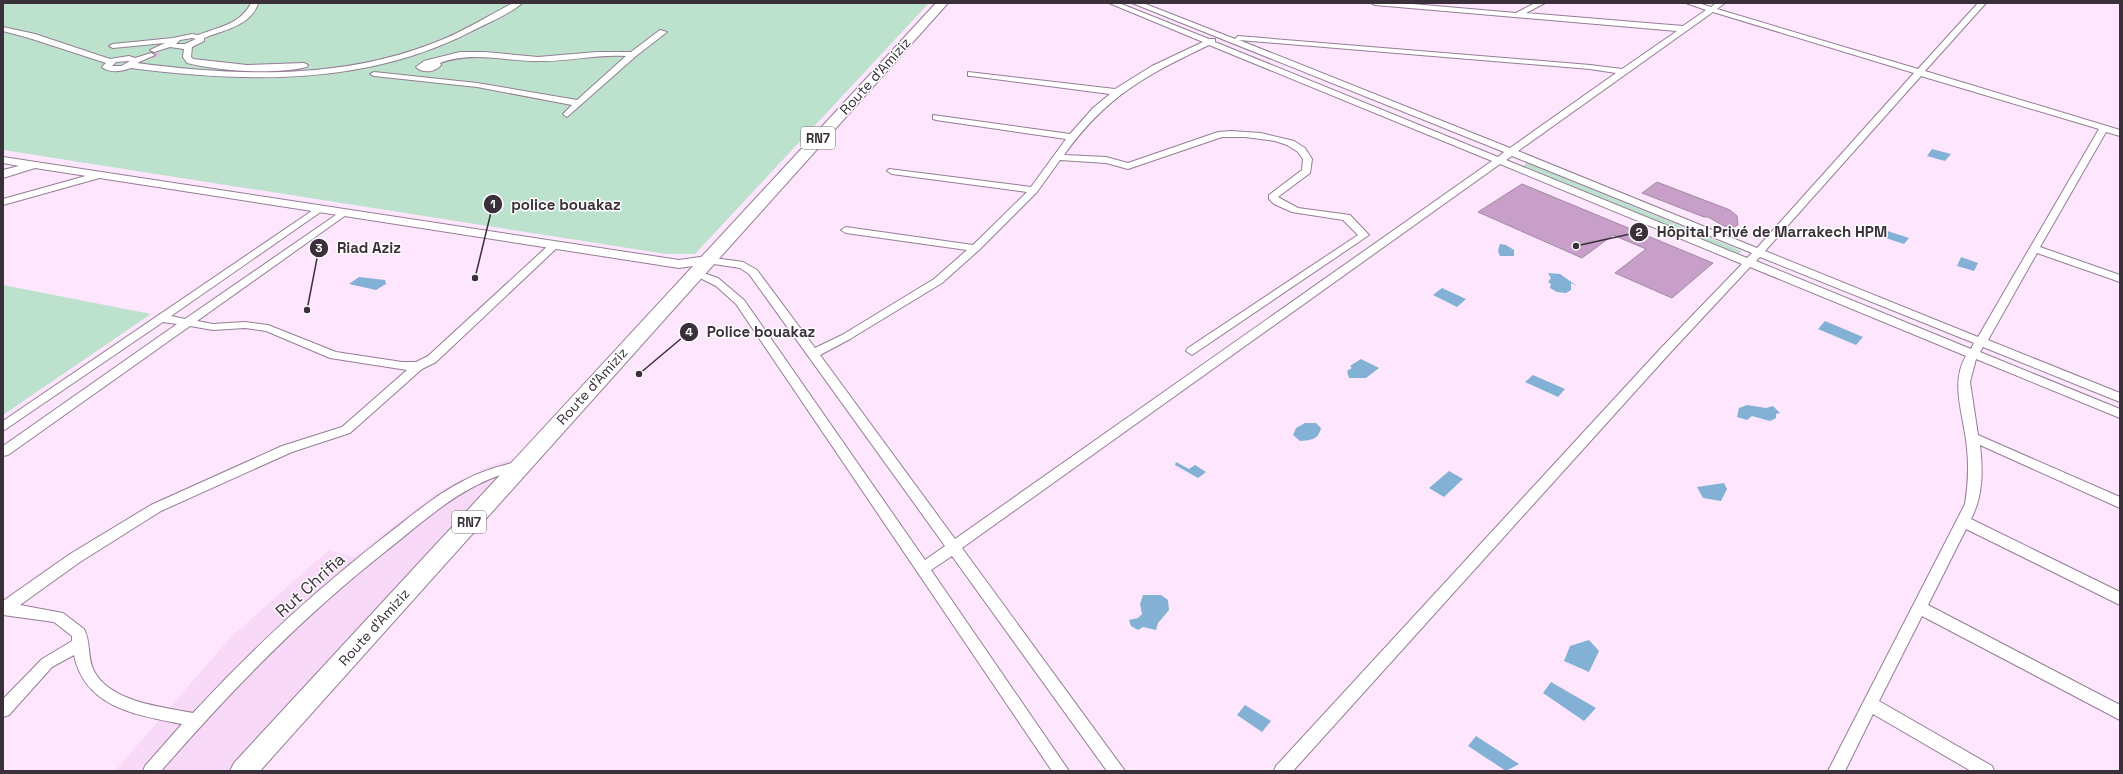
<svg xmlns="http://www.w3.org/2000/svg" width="2123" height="774" font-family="'Space Grotesk',sans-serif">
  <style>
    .built { fill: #f8d9f8 }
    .green { fill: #bce2ce }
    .water { fill: #82b1d5 }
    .building { fill: #c79fc8; stroke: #a18aa1 }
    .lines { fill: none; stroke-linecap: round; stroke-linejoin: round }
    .minor-tunnel { stroke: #d7c2d7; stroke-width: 8; stroke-dasharray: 8 4; stroke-linecap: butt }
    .minor-casing { stroke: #947e94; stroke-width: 2 }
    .tertiary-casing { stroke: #947e94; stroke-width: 2 }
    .primary-casing { stroke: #947e94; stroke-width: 2 }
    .minor { fill: #fff; fill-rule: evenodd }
    .tertiary { fill: #fff; fill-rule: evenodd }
    .primary { fill: #fff; fill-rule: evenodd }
    .labels { text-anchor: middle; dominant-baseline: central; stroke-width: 3; stroke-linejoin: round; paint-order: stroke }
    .shield { fill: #fff; stroke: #746e74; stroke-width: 1 }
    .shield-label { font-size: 13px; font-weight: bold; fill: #393039 }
    .street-label { font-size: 14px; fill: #393039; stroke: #fff }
    .near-street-label { font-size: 17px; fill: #393039; stroke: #fff }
    .leader { fill: none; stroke: #393039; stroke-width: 1.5 }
    .callout-dot { fill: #393039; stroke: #fff; stroke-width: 1.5 }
    .mark-label { font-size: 12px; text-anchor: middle; font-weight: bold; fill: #fff }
    .callout-label { font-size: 15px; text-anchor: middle; font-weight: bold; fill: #393039; stroke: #fff; stroke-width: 3; stroke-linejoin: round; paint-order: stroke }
  </style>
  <rect width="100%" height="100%" fill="#fee6fe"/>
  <!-- built -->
  <path class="built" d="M519,456L231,771H115L231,637L329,550L354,557L438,492L485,468Z"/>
  <!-- green -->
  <path class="green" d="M3,3H929L695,254H666L3,150Z
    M1527,163L1742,251L1736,256L1521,167Z
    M3,285L151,314L3,415Z"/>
  <!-- water -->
  <path class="water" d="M1932,149L1951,154L1945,161L1927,156Z
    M1869,225L1909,238L1904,244L1876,235L1879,231L1867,227Z
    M1500,244L1506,245L1514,250V256H1500L1498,251Z
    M1961,257L1978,263L1974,271L1957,266Z
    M1548,273L1560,274L1577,286L1571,283V290L1566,293L1557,292L1550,288L1551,284L1548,282L1551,278Z
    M359,277L385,280L386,284L376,290L349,284Z
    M1442,288L1466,299L1457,307L1433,295Z
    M1825,321L1863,337L1856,345L1818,329Z
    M1361,359L1379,368L1366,378H1349L1347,371L1352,368L1350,366Z
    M1533,375L1565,389L1558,397L1525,382Z
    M1747,405L1766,408L1773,406L1780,413L1776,414V418L1770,421L1752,416L1747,420L1737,417L1739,408Z
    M1305,423H1316L1321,428C1318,440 1311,440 1300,441L1293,435L1296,428Z
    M1176,462L1189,469L1195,465L1206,472L1198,478L1175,465Z
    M1449,471L1463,479L1444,497L1429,488Z
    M1724,483L1727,489L1721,501L1703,498L1697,487Z
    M1143,595H1161L1168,600L1169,610L1158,623L1156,630L1143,627L1138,630L1131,626L1129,620L1138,618L1142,614L1140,604Z
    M1589,640L1599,651L1589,672L1564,661L1570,646Z
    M1551,682L1596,708L1584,721L1543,693Z
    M1245,705L1271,721L1262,732L1237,715Z
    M1476,736L1519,764L1506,771L1468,746Z"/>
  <!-- building -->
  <path class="building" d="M1657,182L1730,210L1737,216L1738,225L1734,227L1724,226L1708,217H1704L1642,193Z
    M1522,184L1713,263L1672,298L1615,273L1646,249L1613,235L1582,258L1478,212Z"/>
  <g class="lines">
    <!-- minor-tunnel -->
    <path class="minor-tunnel" d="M151,55L159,52"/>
    <!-- minor casing -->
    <g class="minor-casing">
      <path id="minor" d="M251,3L258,4C250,26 224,30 204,38V41L192,47L191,57L193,59L247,65L304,63L308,65L307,67C273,75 221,71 187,63L183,57L184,49L170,47L154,52L150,50L165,43L113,48L109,46L113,44L173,38L192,34L198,35C219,27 241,24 251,3ZM192,38L196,39L185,44H176L180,40Z
        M513,3H522C512,13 488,23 474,30C367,86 248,83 131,68C122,71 110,74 102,67L106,63L29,38L3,31V27L35,34L110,59L129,56L135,58L151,53L155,55L137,63C235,76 337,80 431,44C460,34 486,17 513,3ZM128,61H130L121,66H112L116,62Z
        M1109,3H1119L1209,39H1215V42L1498,157L1504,152L1132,3H1143L1235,39L1238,36L1590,65L1622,69L1677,31L1375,5L1371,3H1401L1516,13L1535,3H1545L1526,13L1683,26L1706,10L1686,3H1698L1711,7L1716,3H1725L1717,9L1918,69L1978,3H1986L1925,71L2120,130V136L2106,132L2040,247L2120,275V282L2037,253L1988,340L2120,393V402L1983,347L1980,352L2120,409V418L1976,359L1970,382L1978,435L2120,497V508L1980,445C1983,471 1983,496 1971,519L2120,592V605L1966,529L1928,605L2120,705V720L1922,616L1879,701L1992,766L1994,771H1971L1873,714L1845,771H1828L1965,504C1968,486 1969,467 1967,449C1965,418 1949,384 1966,356L1750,267L1669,354L1293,771H1274L1276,766L1661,348L1742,264L1500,164L962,548L1125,771H1107L952,556L931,570L1069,771H1052L736,304L716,286L690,273L695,270L718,278L744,300L925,560L945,546L749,274L740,268L707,263L702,260L707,257L743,262L757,270L815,348L842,335L934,279L967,250L846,233L841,230L846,227L973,245L1027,192L892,174L887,171L889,169L1031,187L1066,139L936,120L933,119V115L1070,134L1093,108L1110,94L971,76H968V72L1115,89L1152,66L1203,42ZM1713,12L1914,73L1757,248L1518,151ZM1239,40L1590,69L1616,73L1510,148ZM1209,45L1492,161L955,539L820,355L850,339L942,283L979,250L1037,192L1060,160L1106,163L1128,169L1222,137H1245L1275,141L1287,145L1298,152L1303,159L1302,170L1269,195V199L1274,204L1292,212L1343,220L1358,235L1188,348L1186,351L1192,355L1369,235L1350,215L1298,208L1278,197L1310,173L1312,159L1305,148L1294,141L1261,133L1231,131L1218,132L1128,163L1106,157L1064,155C1106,96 1146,75 1209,45ZM1921,76L2099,129L1978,337L1765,251ZM1512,156L1752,253L1747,258L1506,160ZM1760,257L1974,343L1971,349L1756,261Z
        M660,30L667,32L636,56L567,117L563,114L572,105L477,87L374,76L370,74L374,72L477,83L577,100L626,56C596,54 567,62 537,61C504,61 472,51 440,63L441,65C435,72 423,74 416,67L424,61L460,52H485L538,57L597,52H631Z
        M100,172L103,173V177L3,205V199Z
        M319,206L322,207V211L171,316L185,319L343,210L346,211V215L197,321L213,324L245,322L268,325L336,352L402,362H416L428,356L551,243H559L560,245L436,362L422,369L350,433L292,452L161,511L80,562L20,605L63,613L84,629C91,641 87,658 94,671C110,702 162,707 193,713C252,649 316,590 384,537C410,517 434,496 463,481C481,471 500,466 520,461L525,462L526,465L525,468C513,472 501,474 490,479C451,495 419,525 386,551C303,616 230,692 161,771H143L145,766L182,724C137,715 85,708 74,655L52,667L9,715L3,717V699L42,659L72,641V636L54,622L3,615V601L70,554L151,505L282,446L342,427L407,370L330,358L266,331L245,328L213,330L190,326L8,455L3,456V446L177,324L163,322L3,431V421Z"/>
    </g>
    <!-- tertiary casing -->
    <g class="tertiary-casing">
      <path id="tertiary" d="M3,157L679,260L707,256L714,260L707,264L679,268L35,168L3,178V170L19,166L3,163Z"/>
    </g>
    <!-- primary casing -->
    <g class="primary-casing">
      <path id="primary" d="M936,3H948L260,771H230L234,763Z"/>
    </g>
    <!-- minor -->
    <use href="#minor" class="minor"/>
    <!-- tertiary -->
    <use href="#tertiary" class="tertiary"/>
    <!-- primary -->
    <use href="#primary" class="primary"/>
  </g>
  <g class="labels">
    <!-- shield labels -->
    <g class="shield">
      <rect x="801" y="127" width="34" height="22" rx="3"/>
      <rect x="452" y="511" width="34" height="22" rx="3"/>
    </g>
    <g class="shield-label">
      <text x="818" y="138">RN7</text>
      <text x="469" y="522">RN7</text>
    </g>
    <!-- street labels -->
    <g class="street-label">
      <text transform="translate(875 76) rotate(-48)">Route d'Amiziz</text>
      <text transform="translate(592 386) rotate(-48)">Route d'Amiziz</text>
      <text transform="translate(374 627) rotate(-48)">Route d'Amiziz</text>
    </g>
    <!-- near-street labels -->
    <g class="near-street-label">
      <text transform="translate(310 585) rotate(-42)">Rut Chrifia</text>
    </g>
  </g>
  <!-- callouts -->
  <path class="leader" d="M475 278L493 204M1576 246L1639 232M307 310L319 248M639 374L689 332"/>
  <g class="callout-dot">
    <circle cx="475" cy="278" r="4"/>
    <circle cx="1576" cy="246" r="4"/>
    <circle cx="307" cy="310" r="4"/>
    <circle cx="639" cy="374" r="4"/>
    <circle cx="493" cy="204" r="10"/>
    <circle cx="1639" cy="232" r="10"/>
    <circle cx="319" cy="248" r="10"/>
    <circle cx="689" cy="332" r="10"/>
  </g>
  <g class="mark-label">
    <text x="493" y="208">1</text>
    <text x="1639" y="236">2</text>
    <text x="319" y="252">3</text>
    <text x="689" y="336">4</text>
  </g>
  <g class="callout-label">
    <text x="566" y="210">police bouakaz</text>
    <text x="1772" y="237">Hôpital Privé de Marrakech HPM</text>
    <text x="369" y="253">Riad Aziz</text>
    <text x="761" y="337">Police bouakaz</text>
  </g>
  <!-- border -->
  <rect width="2123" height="774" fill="none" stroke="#393039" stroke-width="8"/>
</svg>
